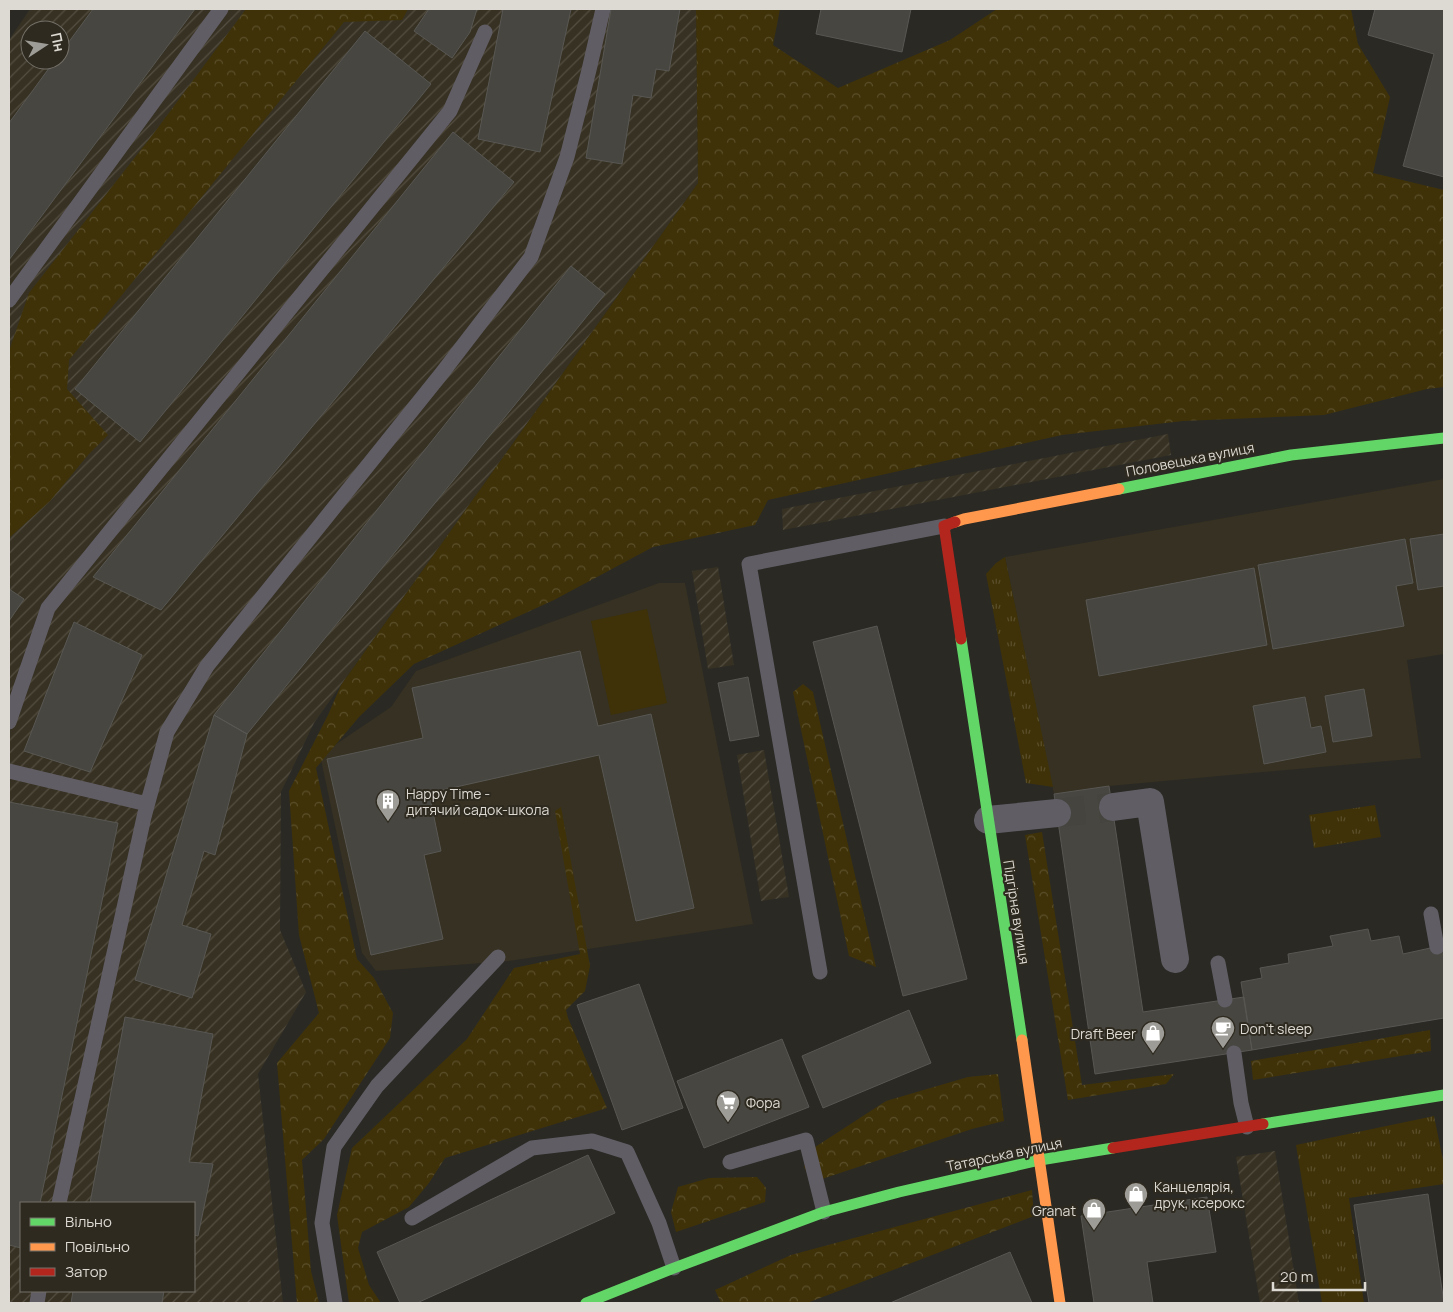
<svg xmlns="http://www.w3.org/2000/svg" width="1453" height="1312" font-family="Manrope,sans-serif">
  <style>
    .built { fill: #363122 }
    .industrial { fill: url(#industrial-furrows); fill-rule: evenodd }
    .grass { fill: url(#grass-tufts) }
    .forest { fill: url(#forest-crowns) }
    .garden { fill: #3f3208 }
    .building { fill: #474640; stroke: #585753 }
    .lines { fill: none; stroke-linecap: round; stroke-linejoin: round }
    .street-tunnel { stroke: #45443e; stroke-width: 28; stroke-dasharray: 28 14; stroke-linecap: butt }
    .lane { stroke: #615d65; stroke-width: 15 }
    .street { stroke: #615d65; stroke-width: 28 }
    .fast { stroke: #63d668; stroke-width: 11 }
    .slow { stroke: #ff974d; stroke-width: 11 }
    .jam { stroke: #b3261e; stroke-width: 11 }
    .labels { text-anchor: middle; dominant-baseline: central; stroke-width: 4; stroke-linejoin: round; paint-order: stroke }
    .street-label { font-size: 14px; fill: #dddad3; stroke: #2e2a20 }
    .poi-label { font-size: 14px; fill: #dddad3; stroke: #2e2a20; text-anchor: start }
  </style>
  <defs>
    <pattern id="industrial-furrows" width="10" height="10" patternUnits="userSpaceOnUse" patternTransform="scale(1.25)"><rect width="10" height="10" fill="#363122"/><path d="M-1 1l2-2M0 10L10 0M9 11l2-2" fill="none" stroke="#534e41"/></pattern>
    <pattern id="grass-tufts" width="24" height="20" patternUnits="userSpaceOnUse" patternTransform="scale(1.25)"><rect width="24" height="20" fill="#3f3208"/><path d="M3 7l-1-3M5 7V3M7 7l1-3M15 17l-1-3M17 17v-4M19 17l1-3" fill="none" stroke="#5a4f2b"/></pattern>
    <pattern id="forest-crowns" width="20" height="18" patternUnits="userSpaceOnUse" patternTransform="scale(1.25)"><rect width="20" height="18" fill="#3f3208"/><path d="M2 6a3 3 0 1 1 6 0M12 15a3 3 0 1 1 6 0" fill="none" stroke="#5a4f2b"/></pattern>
  </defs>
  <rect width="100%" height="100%" fill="#2a2924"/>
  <!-- built -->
  <path class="built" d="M1444,479V654L1407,660L1421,758L1109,786L1054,794L1005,557Z
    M659,583H685L753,924L509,961L376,971L362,953L320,755L391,707L416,671Z"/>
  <!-- industrial -->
  <path class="industrial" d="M30,9H696L698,183L314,723L281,792L280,930L306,992L258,1074L283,1303H9V40ZM30,30H60V60H30ZM21,1203H194V1291H21Z
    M1168,434L1171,455L783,530L782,509Z
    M718,567L734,665L708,669L692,571Z
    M764,750L789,897L761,901L737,755Z
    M1275,1151L1299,1303H1260L1236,1157Z"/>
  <!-- grass -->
  <path class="grass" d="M1005,557L1053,787L1026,783L986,574L996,563Z
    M1375,805L1381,837L1314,848L1309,815Z
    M1434,1116L1444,1165V1184L1349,1198L1364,1303H1322L1296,1145Z"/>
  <!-- forest -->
  <path class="forest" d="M246,9H408L402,20L344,22L69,360L67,389L108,435L88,455L50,501L9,538V351L29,293L154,133Z
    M696,9H780L773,45L838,88L950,40L997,9H1351L1358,44L1390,97L1373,173L1444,190V387L1427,389L1324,415L1183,421L1062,435L768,500L755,525L653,547L554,600L414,664L359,717L316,768L357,959L374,978L393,1013L390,1038L324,1139L302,1160L311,1271L319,1303H297L277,1063L319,1013L299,935L289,791L328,715L341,685L698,183Z
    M803,684L813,692L876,967L849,956L793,692Z
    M561,807L590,966L585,991L566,1010L568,1018L607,1108L445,1158L429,1183L409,1207L362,1232L358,1248L369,1285L381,1303H349L337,1215L352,1148L467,1039L514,968L580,954L555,811Z
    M1042,832L1082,1085L1174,1074L1166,1084L1068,1100L1025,835Z
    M1430,1030L1431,1051L1253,1080L1251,1061Z
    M998,1074L1004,1121L972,1129L813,1182L804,1167L812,1149L886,1101L968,1077Z
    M757,1177L766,1188L765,1202L676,1232L671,1212L678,1187L709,1178Z
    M1032,1190L1034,1216L807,1303H721L715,1290L791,1255Z"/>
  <!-- garden -->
  <path class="garden" d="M647,609L667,703L611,715L591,621Z"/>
  <!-- building -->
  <path class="building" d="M93,9H195L9,260V123L55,60H60V54Z
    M429,9H477L470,32L452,58L414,31Z
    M503,9H571L540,152L478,139Z
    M611,9H680L669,71L656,69L651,98L633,95L622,164L586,158Z
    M821,9H911L902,52L816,34Z
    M1375,9H1444V177L1403,166L1434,54L1368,35Z
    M365,31L431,84L140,442L75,389Z
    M453,132L514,182L161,610L93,577Z
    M571,266L605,294L247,734L214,715Z
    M1444,534V586L1418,590L1410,539Z
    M1405,539L1413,583L1396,586L1404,626L1273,649L1258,565Z
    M1254,568L1267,645L1099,676L1086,600Z
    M9,589L24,599L9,621Z
    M74,622L142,655L90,772L24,751Z
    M877,626L967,979L903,996L813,642Z
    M580,651L598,726L651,714L694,908L636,921L599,755L429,793L441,851L424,855L443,939L371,955L327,759L423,738L412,688Z
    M748,677L759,736L730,741L718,683Z
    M1364,689L1372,736L1333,742L1325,696Z
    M1305,697L1311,728L1321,726L1326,752L1264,764L1253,706Z
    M214,715L247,734L215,855L204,851L182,925L211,934L192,998L135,980Z
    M1109,786L1143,1012L1244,997L1252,1050L1095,1074L1054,794Z
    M9,802L118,823L40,1203H21V1248L9,1245Z
    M1368,929L1371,941L1399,936L1403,954L1444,945V1018L1252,1050L1241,982L1262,978L1260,968L1289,963L1288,954L1333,946L1330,936Z
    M639,984L683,1108L622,1130L577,1005Z
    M909,1010L931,1063L823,1108L802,1056Z
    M125,1017L213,1034L189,1162L213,1164L198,1236L194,1235V1203H90Z
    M782,1039L809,1107L704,1148L677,1081Z
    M588,1155L615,1213L417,1303H400L377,1252Z
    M1428,1194L1444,1303H1369L1354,1205Z
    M1207,1197L1216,1252L1147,1262L1153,1303H1094L1081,1216Z
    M1010,1252L1032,1303H890Z
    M73,1291H164L162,1303H71Z"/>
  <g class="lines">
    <!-- street-tunnel -->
    <path class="street-tunnel" d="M1057,813L1113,807"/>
    <!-- lane -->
    <path class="lane" d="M9,300L221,9
      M9,722L48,608L450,111L485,32
      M9,771L147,804
      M1431,914L1437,947
      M1218,963L1225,1000
      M820,972L749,564L944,526
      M1234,1053L1241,1103L1247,1127
      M730,1162L806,1140L824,1212
      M59,1203L144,817L167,732L207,666L442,373L531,257L567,157L589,70L603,9
      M412,1218L532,1148L592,1141L627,1152L659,1223L674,1268
      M37,1303L39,1291
      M335,1303L322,1223L334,1147L377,1086L498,957"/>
    <!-- street -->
    <path class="street" d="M1113,807L1150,802L1175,959
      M988,820L1057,813"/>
    <!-- fast -->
    <path class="fast" d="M1119,489L1291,455L1444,438
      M961,639L1022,1040
      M1263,1124L1444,1095
      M586,1303L674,1268L824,1212L899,1192L1040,1160L1113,1148"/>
    <!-- slow -->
    <path class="slow" d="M955,522L964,519L1119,489
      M1022,1040L1060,1303"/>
    <!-- jam -->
    <path class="jam" d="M955,522L944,526L961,639
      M1113,1148L1263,1124"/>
  </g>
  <!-- icons -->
  <defs>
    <g id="building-pin" transform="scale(1.25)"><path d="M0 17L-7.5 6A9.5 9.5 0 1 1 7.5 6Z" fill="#9e9c96" stroke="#2e2a20"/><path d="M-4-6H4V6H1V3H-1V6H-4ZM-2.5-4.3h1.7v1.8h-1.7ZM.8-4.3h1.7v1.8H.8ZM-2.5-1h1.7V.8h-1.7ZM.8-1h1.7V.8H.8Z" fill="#fff"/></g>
    <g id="cafe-pin" transform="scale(1.25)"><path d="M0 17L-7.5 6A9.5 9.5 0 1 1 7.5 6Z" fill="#9e9c96" stroke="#2e2a20"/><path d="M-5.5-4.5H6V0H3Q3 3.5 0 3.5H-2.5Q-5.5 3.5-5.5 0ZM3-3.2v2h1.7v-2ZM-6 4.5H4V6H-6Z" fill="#fff"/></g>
    <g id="shop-pin" transform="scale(1.25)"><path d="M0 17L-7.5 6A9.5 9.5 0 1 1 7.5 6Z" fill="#9e9c96" stroke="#2e2a20"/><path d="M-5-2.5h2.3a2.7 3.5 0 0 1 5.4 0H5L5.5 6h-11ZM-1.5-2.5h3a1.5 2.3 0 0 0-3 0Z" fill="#fff"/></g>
    <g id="supermarket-pin" transform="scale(1.25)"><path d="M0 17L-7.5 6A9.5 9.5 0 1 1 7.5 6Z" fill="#9e9c96" stroke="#2e2a20"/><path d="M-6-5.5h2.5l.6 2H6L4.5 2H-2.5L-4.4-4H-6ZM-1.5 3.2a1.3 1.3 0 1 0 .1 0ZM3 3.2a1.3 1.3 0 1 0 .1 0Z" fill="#fff"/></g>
  </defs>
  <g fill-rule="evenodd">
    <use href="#building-pin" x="388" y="801"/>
    <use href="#cafe-pin" x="1223" y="1028"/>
    <use href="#shop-pin" x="1153" y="1033"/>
    <use href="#supermarket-pin" x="728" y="1102"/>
    <use href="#shop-pin" x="1136" y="1194"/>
    <use href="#shop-pin" x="1094" y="1210"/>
  </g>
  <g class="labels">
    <!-- street labels -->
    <g class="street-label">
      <text transform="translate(1190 459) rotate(-11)">Половецька вулиця</text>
      <text transform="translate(1017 912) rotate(81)">Підгірна вулиця</text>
      <text transform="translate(1004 1154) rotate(-12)">Татарська вулиця</text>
    </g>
    <!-- poi labels -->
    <g class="poi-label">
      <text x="406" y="793">Happy Time -<tspan x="406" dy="16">дитячий садок-школа</tspan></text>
      <text x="1240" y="1028">Don't sleep</text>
      <text x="1136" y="1033" text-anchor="end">Draft Beer</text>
      <text x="746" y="1102">Фора</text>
      <text x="1154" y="1186">Канцелярія,<tspan x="1154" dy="16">друк, ксерокс</tspan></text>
      <text x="1076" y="1210" text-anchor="end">Granat</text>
    </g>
  </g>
  <!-- border -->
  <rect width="1453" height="1312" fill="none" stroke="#dddad3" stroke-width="20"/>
  <!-- legend -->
  <rect x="20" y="1202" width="175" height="90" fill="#2e2a20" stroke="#747068"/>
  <rect x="30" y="1218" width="25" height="8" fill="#63d668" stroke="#747068"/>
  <text x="65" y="1227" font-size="15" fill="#dddad3">Вільно</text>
  <rect x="30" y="1243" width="25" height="8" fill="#ff974d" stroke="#747068"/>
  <text x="65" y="1252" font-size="15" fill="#dddad3">Повільно</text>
  <rect x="30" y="1268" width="25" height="8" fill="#b3261e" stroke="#747068"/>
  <text x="65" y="1277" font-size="15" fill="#dddad3">Затор</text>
  <!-- north arrow -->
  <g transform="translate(45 45) rotate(78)"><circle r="24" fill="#2e2a20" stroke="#747068"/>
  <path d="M0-4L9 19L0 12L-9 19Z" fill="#9e9c96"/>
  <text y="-8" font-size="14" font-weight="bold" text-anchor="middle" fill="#dddad3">Пн</text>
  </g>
  <!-- scale -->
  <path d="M1273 1282v8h92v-8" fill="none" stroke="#dddad3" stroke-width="2.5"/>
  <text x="1280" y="1282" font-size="15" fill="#dddad3" stroke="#2e2a20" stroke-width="4" paint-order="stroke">20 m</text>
</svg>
